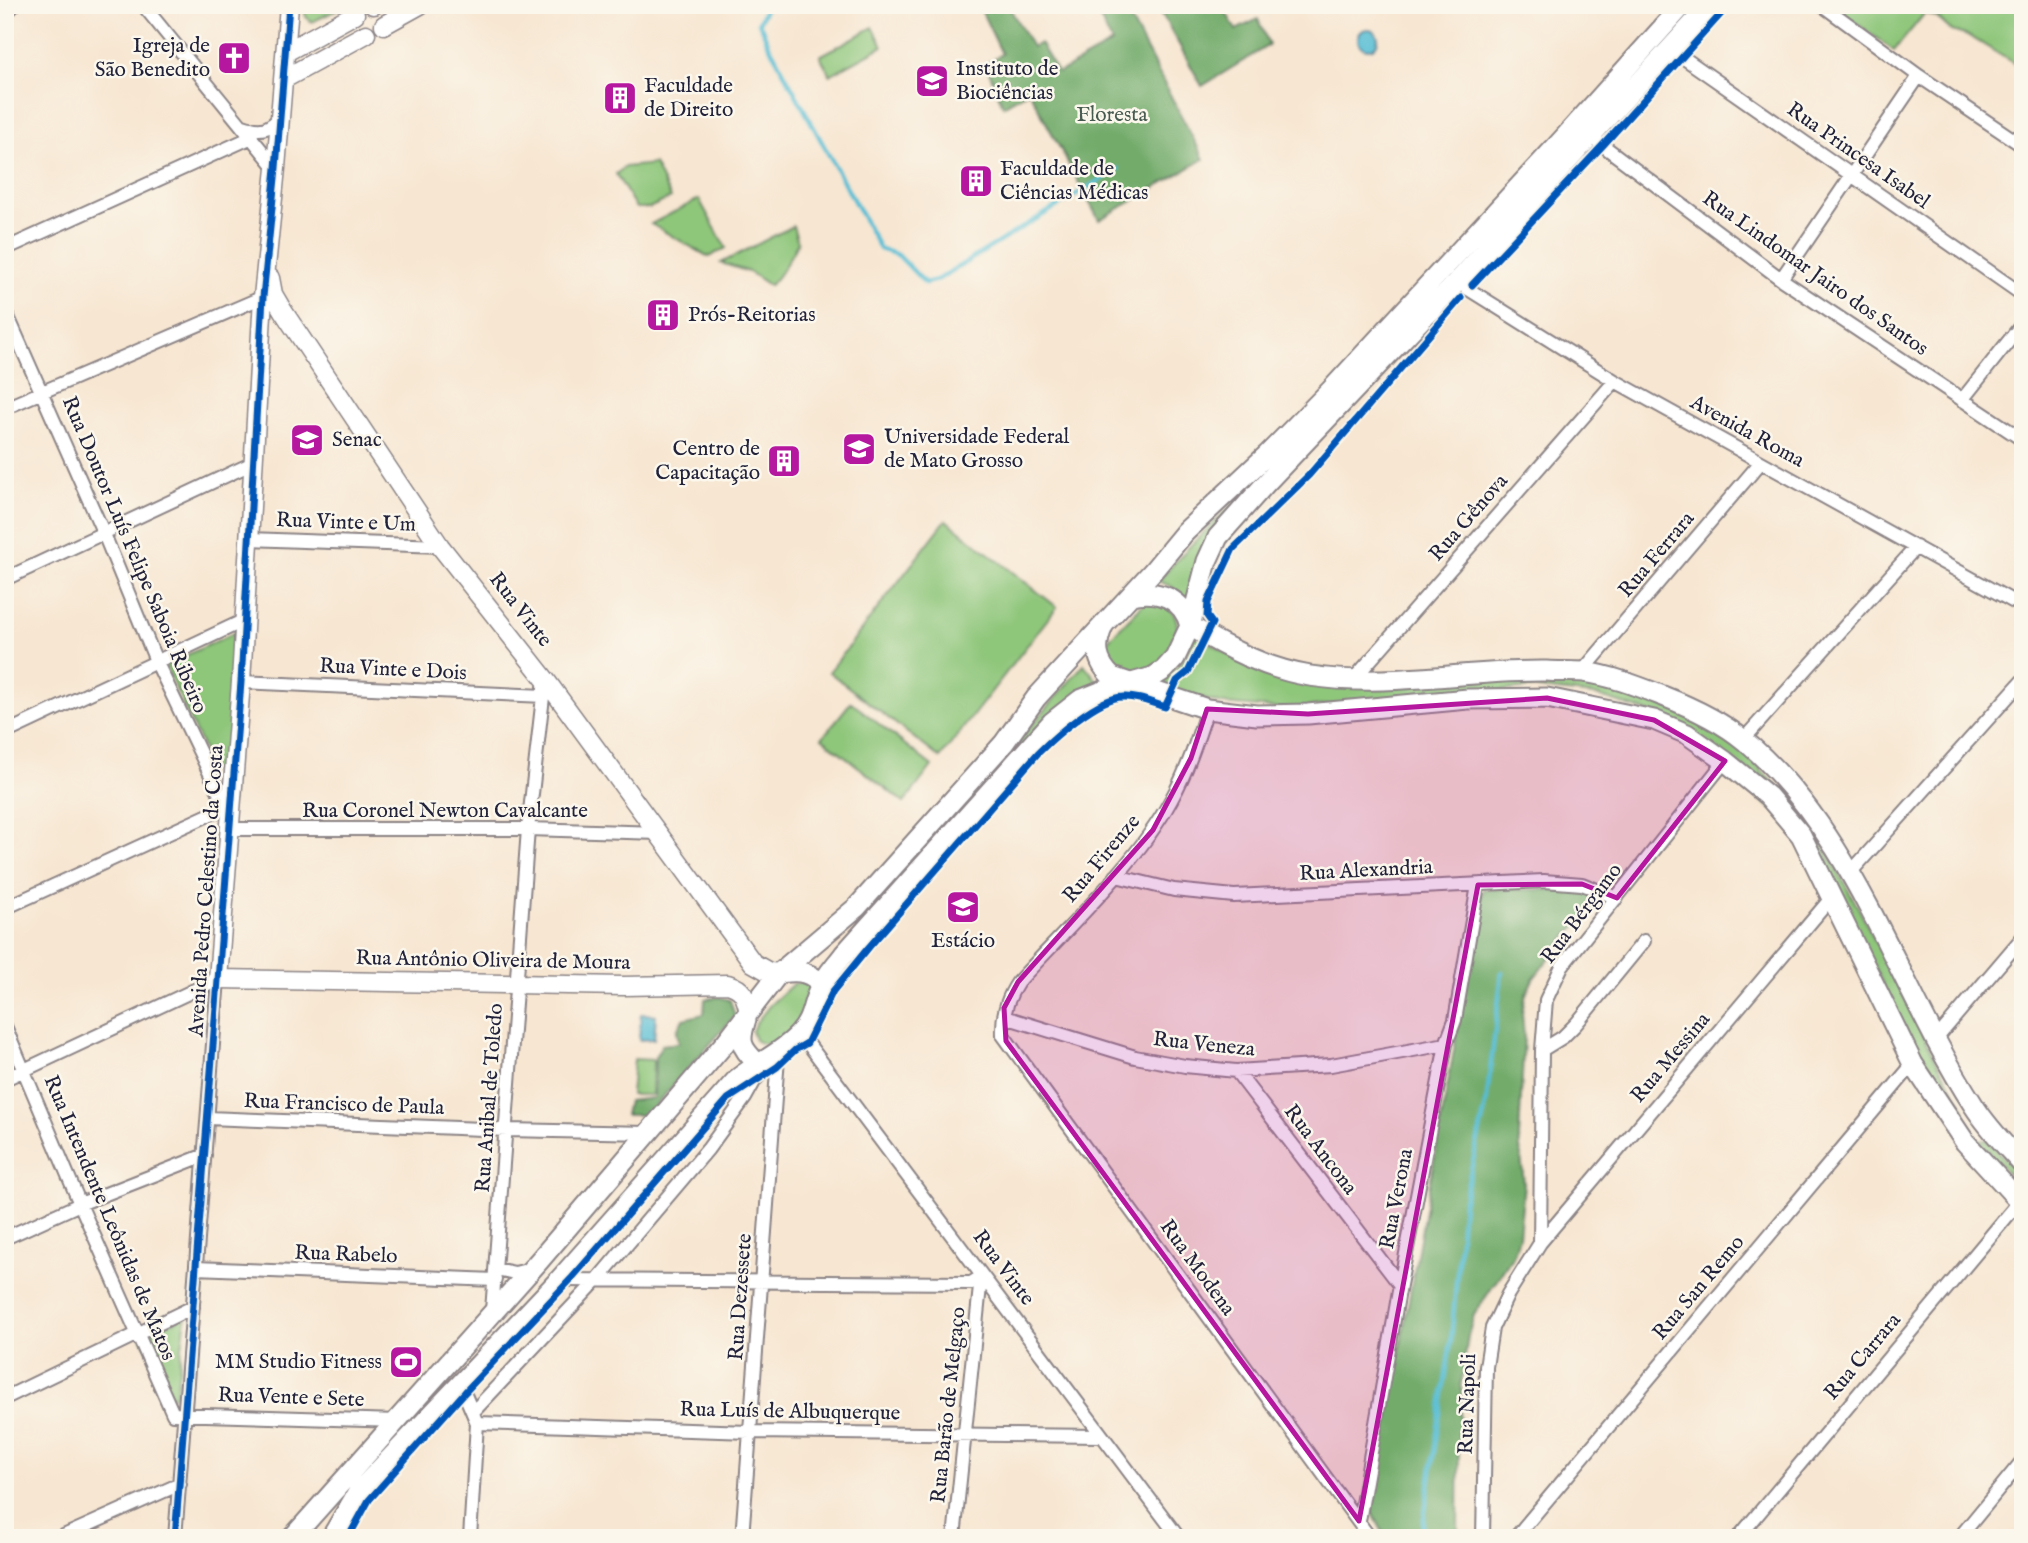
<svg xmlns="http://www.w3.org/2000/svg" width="2028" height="1543" viewBox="0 0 2028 1543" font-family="'IM FELL English',serif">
	<rect width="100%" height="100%" fill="#fbf7ec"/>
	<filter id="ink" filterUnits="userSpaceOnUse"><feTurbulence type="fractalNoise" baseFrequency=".0143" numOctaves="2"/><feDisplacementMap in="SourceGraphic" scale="14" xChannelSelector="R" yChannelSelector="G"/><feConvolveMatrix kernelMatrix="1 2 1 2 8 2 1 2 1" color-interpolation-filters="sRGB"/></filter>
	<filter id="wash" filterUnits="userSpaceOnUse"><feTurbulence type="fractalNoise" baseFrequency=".00686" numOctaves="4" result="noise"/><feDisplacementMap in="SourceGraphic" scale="28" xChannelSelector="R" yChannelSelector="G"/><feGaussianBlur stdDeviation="1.57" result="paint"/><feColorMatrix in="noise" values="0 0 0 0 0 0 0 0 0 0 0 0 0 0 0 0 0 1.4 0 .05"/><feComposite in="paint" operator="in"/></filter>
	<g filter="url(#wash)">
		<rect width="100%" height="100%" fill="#f7e6d1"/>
		<path fill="#8ec67a" stroke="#58745a" stroke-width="2" d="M303,5H347L312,22L306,17Z
			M1832,5H2023V69L1971,37L1952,31L1936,17L1925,13L1894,51Z
			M873,27L883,46L830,75L820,56Z
			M654,164L671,198L649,208H636L616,174L625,167Z
			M699,199L726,248L709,257L651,224Z
			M793,226L798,242C792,253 778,281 769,285L749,272L721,263Z
			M1280,457L1187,600L1171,586L1158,581L1189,547Z
			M946,520L1057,607L940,758L829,672Z
			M1145,602C1150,603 1158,602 1162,604C1185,614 1178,641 1165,657C1157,667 1144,672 1133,677L1110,667L1105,643Z
			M240,630L230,808L165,665Z
			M1195,632L1240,662L1460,680H1588L1685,712L1739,747L1808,818L1858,907L1937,1062L1964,1107L1965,1113H1960L1934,1071L1914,1046L1810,840L1658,715L1594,695L1531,688L1284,709L1223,704L1154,686C1174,670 1191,659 1195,632Z
			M1084,664L1100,684L996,768Z
			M851,702L932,766L904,803L822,738Z
			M802,983L809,986L812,995C801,1015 782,1058 755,1040L752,1031L755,1024L770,1005L793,984Z
			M634,1059L653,1060L652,1095H631Z
			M1986,1139L2023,1178V1191L1979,1140Z
			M186,1316L176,1393L172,1398L141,1336Z"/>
		<path fill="#72ab6a" stroke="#4a6652" stroke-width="2" d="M988,5H1008L1032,47L1040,43L1058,73L1112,43L1094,6L1123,5L1204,159L1099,220L1029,91L1003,106L986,64L1002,54L981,10Z
			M1157,5H1222L1236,30L1258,19L1269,45L1202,86Z
			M1483,889L1580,890L1587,892L1597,901L1592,911L1567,936L1533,979L1526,994L1522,1012L1524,1036L1519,1138L1524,1183L1519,1237L1514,1254L1474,1315L1468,1336L1462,1378L1459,1434L1458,1538H1386L1371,1510Z
			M719,997L730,1000L735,1016L647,1115H625L628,1101L654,1098L655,1057L662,1045L679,1043L677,1031L683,1019L704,1014L705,999Z"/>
		<path fill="#56bed4" stroke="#3c7088" stroke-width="2" d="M1358 39a10 10 0 1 1 20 0a10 10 0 1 1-20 0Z
			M641,1014L656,1015L654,1039L639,1040Z"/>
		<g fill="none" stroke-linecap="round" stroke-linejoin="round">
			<path stroke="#56bed4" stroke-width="4.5" d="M767,5L759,22L769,45L880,249L898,255L925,283L937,280L1118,169
				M1421,1538L1451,1341L1463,1204L1486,1105L1502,972"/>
		</g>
	</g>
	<g filter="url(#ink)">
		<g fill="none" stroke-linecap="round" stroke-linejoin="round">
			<g stroke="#8c8486" stroke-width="16">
				<path id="street" d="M143,5L276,168
					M1822,5L1919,76L2023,146
					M5,14L14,5
					M1671,49L2023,295
					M243,126C261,132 269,130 281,116
					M1589,135L1781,279L2023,440
					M5,249L252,137
					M1781,279L1919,76
					M1457,282L1615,381L2023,607
					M5,310L104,534L156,661L226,807L231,813
					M1962,400L2023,323
					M5,408L263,297
					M249,539L440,546
					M5,579L253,463
					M1582,672L1761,462
					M1353,680L1615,381
					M241,682L544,696
					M1207,709C1197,741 1187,771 1171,800C1135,866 1069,926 1018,982C1007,998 1002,1015 1003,1035L1370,1538
					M5,733L245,620
					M1743,740L1916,547
					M230,829H528L660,833
					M1850,873L2023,680
					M1116,876L1174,890L1234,896L1544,881L1582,884L1617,898
					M5,908L226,807
					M1005,1017L1135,1057L1185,1066L1236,1071L1331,1065L1446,1044
					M5,1026L80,1204L173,1414L397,1421
					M800,1033L1179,1538
					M1936,1039L2023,937
					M1542,1050L1563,1037L1576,1024L1644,941
					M1236,1071L1400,1285
					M5,1079L218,979L175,1538
					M208,1118L507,1130L648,1133
					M5,1238L80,1204L205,1155
					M1540,1243L1542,1050L1546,1000L1562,966L1725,761
					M196,1268L495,1280
					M496,1269L515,1273L531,1269
					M559,1280L971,1283L981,1277
					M492,1311L528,829L545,679
					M460,1383L477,1423L470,1538
					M5,1398L193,1307
					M473,1412L597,1280L708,1149L745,1098L755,1080L772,1063
					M477,1423L750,1432L1102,1436
					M1359,1521L1400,1285L1446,1044L1455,1020L1478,885
					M59,1538L180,1484
					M742,1538L778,1058L780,1051
					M954,1538L981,1277
					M1483,1538L1486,1367L1492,1328L1508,1294L1540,1243L1832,897
					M1515,1538L1913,1064
					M1738,1538L2019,1202
					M1959,1538L2023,1460"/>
			</g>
			<g stroke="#8c8486" stroke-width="21">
				<path id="secondary" d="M289,5L276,168L263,297L241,682L218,979L624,986L728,984C744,989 745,996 749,1012
					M373,5H374
					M384,25L420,5
					M286,52L355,14
					M284,79L366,34
					M270,278L273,294L283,311L440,546L545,679L753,963L769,972L779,973"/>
			</g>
			<g stroke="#8c8486" stroke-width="23">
				<path id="primary" d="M1131,595C1158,589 1183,598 1190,626
					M1103,626C1094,646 1096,662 1112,677L1207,709L1257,715L1308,714L1468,699L1547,698L1654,720L1687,734L1725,761L1768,796L1801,835L1913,1064L1965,1142L2023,1205
					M1190,626C1227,648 1266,669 1310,676C1388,688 1468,670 1546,671C1559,672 1572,671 1584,672C1612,676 1637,686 1663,696C1691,707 1721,721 1745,741C1857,836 1896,985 1974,1106C1988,1128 2006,1146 2023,1165
					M779,973C795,971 806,970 818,981L819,989
					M746,1019C739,1041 740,1047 757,1063
					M292,1538L539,1261L725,1043L779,973L857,907L1004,743L1036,698L1152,572L1185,532L1267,455L1330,391L1562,140L1683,5
					M331,1538L358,1492L559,1280L737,1079C757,1063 782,1053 799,1034C813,1019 811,1006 819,990C824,977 836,965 844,954L1052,722L1080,700L1100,692L1153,677L1164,670L1175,658L1190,626L1207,561L1218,537L1267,482L1457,282L1710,5"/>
			</g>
			<use href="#street" stroke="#fff" stroke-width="12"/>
			<use href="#secondary" stroke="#fff" stroke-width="18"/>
			<use href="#primary" stroke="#fff" stroke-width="19"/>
			<g stroke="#fbf7ec" stroke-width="11">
				<path id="cycleway" d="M1472,285L1604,144L1729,5
					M175,1538L241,682L263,297L276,168L289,5
					M348,1538L369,1500L465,1392L571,1279L728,1099L777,1067L795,1050L807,1043L833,991L869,947L1038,753C1055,736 1099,697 1123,697C1137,696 1152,703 1165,707L1177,681L1188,672L1212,623L1207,616L1208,602L1233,549L1309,475L1461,298"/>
			</g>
			<use href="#cycleway" stroke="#0057b8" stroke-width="7"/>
		</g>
	</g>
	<path fill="#b5179e" fill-opacity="0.2" stroke="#b5179e" stroke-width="5" stroke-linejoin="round" d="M1547,698L1654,720L1725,761L1617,898L1582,884L1478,885L1359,1521L1006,1041L1004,1008L1018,982L1153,830L1191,758L1207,709L1308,714Z"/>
	<defs>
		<g id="church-square" transform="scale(1.75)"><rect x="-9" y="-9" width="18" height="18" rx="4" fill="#b5179e" stroke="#fbf7ec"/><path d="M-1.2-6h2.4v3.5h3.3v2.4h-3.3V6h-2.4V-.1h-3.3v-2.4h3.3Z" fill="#fff"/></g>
		<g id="university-square" transform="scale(1.75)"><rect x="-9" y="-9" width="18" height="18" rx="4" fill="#b5179e" stroke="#fbf7ec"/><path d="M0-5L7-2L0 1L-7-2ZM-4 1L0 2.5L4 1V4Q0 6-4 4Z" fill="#fff"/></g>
		<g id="building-square" transform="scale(1.75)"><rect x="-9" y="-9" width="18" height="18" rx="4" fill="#b5179e" stroke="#fbf7ec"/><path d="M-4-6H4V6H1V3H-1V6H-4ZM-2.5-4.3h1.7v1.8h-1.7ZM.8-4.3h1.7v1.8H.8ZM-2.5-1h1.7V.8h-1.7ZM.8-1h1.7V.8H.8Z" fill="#fff"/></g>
		<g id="stadium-square" transform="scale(1.75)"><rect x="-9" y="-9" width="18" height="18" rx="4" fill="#b5179e" stroke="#fbf7ec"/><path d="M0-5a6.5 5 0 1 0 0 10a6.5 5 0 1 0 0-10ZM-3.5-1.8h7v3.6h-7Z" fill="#fff"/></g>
	</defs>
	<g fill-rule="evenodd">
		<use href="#church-square" x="234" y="58"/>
		<use href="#university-square" x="932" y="81"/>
		<use href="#building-square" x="620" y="98"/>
		<use href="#building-square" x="976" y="181"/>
		<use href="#building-square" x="663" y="315"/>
		<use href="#university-square" x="307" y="440"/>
		<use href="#university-square" x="859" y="449"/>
		<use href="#building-square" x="784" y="461"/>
		<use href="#university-square" x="963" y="907"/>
		<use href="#stadium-square" x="406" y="1362"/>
	</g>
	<g text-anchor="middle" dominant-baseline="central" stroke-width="5" stroke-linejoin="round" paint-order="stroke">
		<g font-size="21" fill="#22223b" stroke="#fbf7ec" text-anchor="start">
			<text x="210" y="46" text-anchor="end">Igreja de<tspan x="210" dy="24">São Benedito</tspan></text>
			<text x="956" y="69">Instituto de<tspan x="956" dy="24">Biociências</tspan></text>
			<text x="644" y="86">Faculdade<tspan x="644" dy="24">de Direito</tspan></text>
			<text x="1000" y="169">Faculdade de<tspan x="1000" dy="24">Ciências Médicas</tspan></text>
			<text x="688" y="315">Prós-Reitorias</text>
			<text x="884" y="437">Universidade Federal<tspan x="884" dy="24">de Mato Grosso</tspan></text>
			<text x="332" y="440">Senac</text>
			<text x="760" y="449" text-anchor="end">Centro de<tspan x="760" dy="24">Capacitação</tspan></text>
			<text x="963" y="941" text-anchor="middle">Estácio</text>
			<text x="382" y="1362" text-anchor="end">MM Studio Fitness</text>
		</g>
		<g font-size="21" fill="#485b51" stroke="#fbf7ec">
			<text x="1112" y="115">Floresta</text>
		</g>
		<g font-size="21" fill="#22223b" stroke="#fbf7ec">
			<text transform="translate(1858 156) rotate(35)">Rua Princesa Isabel</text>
			<text transform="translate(1815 274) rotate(35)">Rua Lindomar Jairo dos Santos</text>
			<text transform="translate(1747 432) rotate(29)">Avenida Roma</text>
			<text transform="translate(1469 518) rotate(-49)">Rua Gênova</text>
			<text transform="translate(346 523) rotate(2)">Rua Vinte e Um</text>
			<text transform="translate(134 555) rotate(67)">Rua Doutor Luís Felipe Saboia Ribeiro</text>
			<text transform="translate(1657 555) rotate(-50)">Rua Ferrara</text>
			<text transform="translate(520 610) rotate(52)">Rua Vinte</text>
			<text transform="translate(393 670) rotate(3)">Rua Vinte e Dois</text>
			<text x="445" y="811">Rua Coronel Newton Cavalcante</text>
			<text transform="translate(1102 859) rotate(-50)">Rua Firenze</text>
			<text transform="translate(1366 871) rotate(-3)">Rua Alexandria</text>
			<text transform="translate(207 891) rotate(-86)">Avenida Pedro Celestino da Costa</text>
			<text transform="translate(1582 914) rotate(-53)">Rua Bérgamo</text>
			<text transform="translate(493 961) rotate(1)">Rua Antônio Oliveira de Moura</text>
			<text transform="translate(1204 1045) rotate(6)">Rua Veneza</text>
			<text transform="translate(1671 1058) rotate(-50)">Rua Messina</text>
			<text transform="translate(490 1098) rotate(-86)">Rua Anibal de Toledo</text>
			<text transform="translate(344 1105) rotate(2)">Rua Francisco de Paula</text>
			<text transform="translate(1320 1150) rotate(53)">Rua Ancona</text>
			<text transform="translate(1397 1199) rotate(-79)">Rua Verona</text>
			<text transform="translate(109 1218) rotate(67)">Rua Intendente Leônidas de Matos</text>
			<text transform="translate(346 1255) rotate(2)">Rua Rabelo</text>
			<text transform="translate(1003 1268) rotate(53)">Rua Vinte</text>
			<text transform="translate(1197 1268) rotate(54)">Rua Modena</text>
			<text transform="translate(1699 1288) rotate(-50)">Rua San Remo</text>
			<text transform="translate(741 1297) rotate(-86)">Rua Dezessete</text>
			<text transform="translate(1863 1357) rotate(-50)">Rua Carrara</text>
			<text transform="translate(291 1398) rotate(2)">Rua Vente e Sete</text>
			<text transform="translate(1468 1404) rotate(-88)">Rua Napoli</text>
			<text transform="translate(949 1405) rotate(-84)">Rua Barão de Melgaço</text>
			<text transform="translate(790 1412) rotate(1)">Rua Luís de Albuquerque</text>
		</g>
	</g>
	<rect width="2028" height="1543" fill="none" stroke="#fbf7ec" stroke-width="28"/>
</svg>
